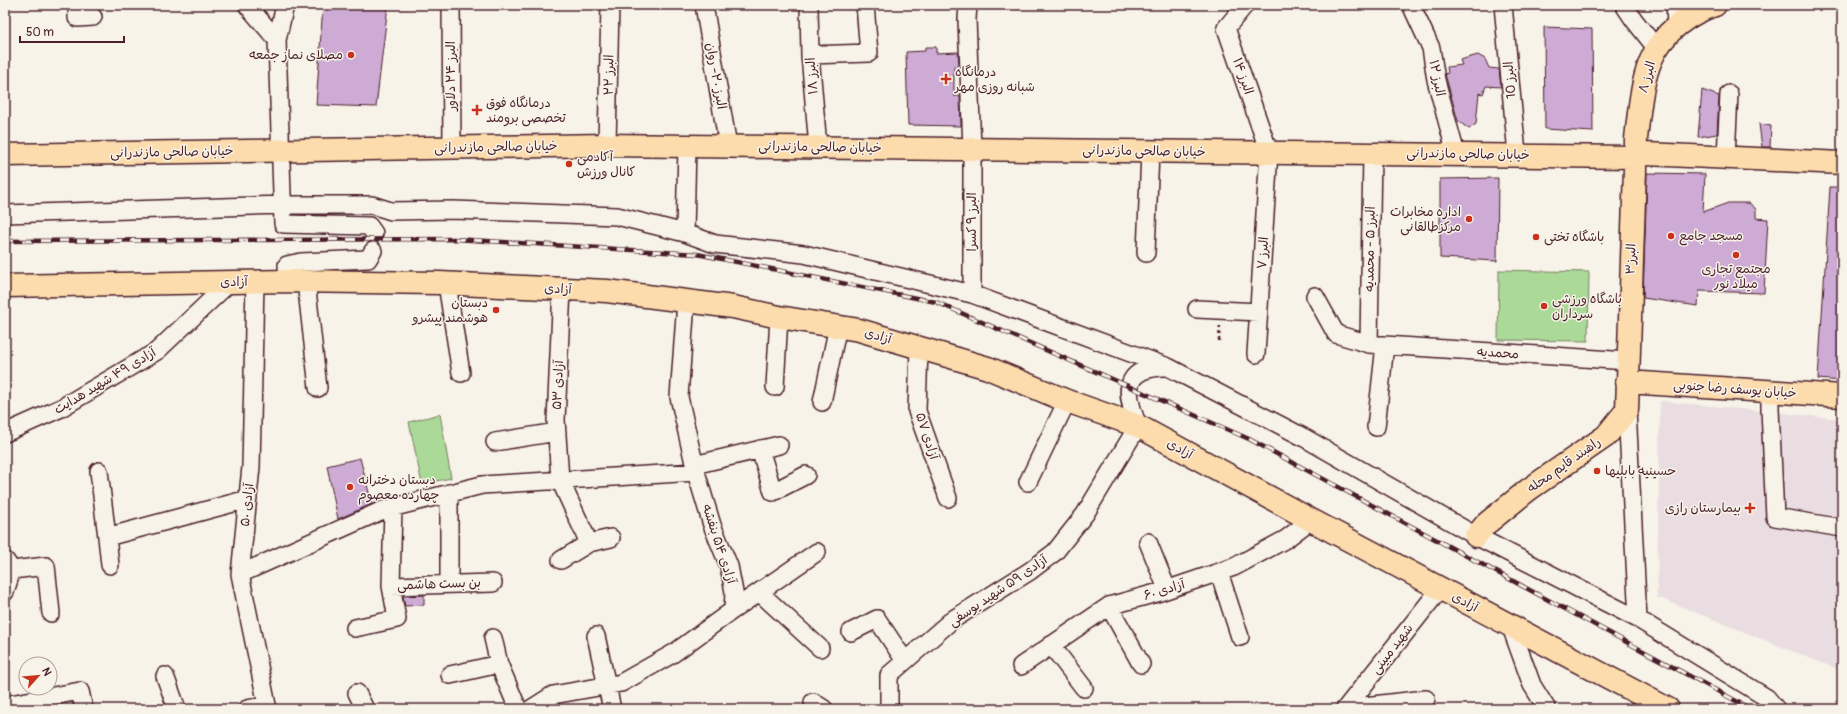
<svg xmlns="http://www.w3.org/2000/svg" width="1847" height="714" viewBox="0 0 1847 714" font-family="Pangolin,'Playpen Sans Arabic',sans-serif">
	<rect width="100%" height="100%" fill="#f7f3e8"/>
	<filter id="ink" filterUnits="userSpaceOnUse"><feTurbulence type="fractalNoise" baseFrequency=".025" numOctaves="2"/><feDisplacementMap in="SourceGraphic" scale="8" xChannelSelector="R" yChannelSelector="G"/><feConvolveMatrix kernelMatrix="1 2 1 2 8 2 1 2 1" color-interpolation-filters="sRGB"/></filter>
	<g filter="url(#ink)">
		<path fill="#eadde2" d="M1660,401L1842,419V671L1657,597Z"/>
		<path fill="#aad998" stroke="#7a7c62" d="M1499,270L1589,272L1588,341L1498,340Z
			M440,414L451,478L422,484L409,422Z"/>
		<path fill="#cdabd5" stroke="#4a1f2b" d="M323,5H388L376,107L316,105Z
			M1544,27L1592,29L1593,132L1545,129Z
			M925,47H936V53L958,52L959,65L954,66V96H960L961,126L908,125L906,52L925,51Z
			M1478,55L1485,59L1489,68L1499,69L1501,87L1486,86L1483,94L1479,93L1476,124L1469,129L1458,121L1445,74L1448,73L1447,67L1462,65L1460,60Z
			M1702,90L1719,96L1717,134L1698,137Z
			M1759,124L1771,126L1770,147H1762Z
			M1647,173L1705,174L1703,212L1728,203H1749L1756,209V218L1768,219L1764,293L1699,291L1698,306L1643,298Z
			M1498,178L1497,261L1440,258V179Z
			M1830,187H1842V381L1818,379Z
			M360,458L372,504L338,519L327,466Z
			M424,595V605L405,606L403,596Z"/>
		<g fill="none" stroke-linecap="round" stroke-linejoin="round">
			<g stroke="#4a1f2b" stroke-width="20">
				<path id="minor" d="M77,5V18L93,17
					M247,5L277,40
					M285,5L277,40L283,224L369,226L374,233
					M451,5L452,147
					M704,5L728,146
					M809,5L810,55L818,147
					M968,5L967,19L972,149V294
					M1245,5L1226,28L1269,152L1256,354
					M1411,5L1431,48L1436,80L1456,154
					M1503,5L1517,154
					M1624,5L1634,20L1657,49
					M1675,5L1676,25
					M810,55L869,53L865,5
					M607,145L610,5
					M1726,157L1729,94
					M5,214L283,205H372L391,211L453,210L617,216L685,233L715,244L804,254L972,294L1168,367L1303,437L1476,536L1638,619L1767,698L1776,709
					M685,233L687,146
					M1146,253L1150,151
					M288,281L287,265L301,262L368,259L373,251
					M306,281L318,388
					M447,284L461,373
					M562,289L556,420L560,480L589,543L611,538
					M1315,296L1336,334L1369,344L1628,361
					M1197,309L1259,312
					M1369,344L1372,153
					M919,348L917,411L948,498
					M775,387L779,317
					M1770,391V409L1775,517L1842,528
					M822,402L838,326
					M1627,410L1638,619
					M1376,427L1385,345
					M5,433L61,408L157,351L230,282
					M495,442L557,432
					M760,449L773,492L806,475
					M694,465L779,445
					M99,471L107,537
					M1028,482L1067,401
					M393,507L391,586L493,583
					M1148,542L1167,589
					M5,560L12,570L46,566L51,613
					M561,560L589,543
					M110,565L107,537L248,499
					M1219,572L1240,637
					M240,574L383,510L482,485L696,472
					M449,584V493
					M5,592L12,570
					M759,592L820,648
					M1109,606L1141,664
					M733,610L817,552
					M1511,627L1532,685L1547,709
					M355,628L397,619L391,586
					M851,632L877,619L905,661
					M596,636L612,709
					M493,638L499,664L518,709
					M1051,645L1084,688
					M1021,666L1109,606L1160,592L1234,567L1286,539L1311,520
					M450,675L499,664
					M165,676L177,709
					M357,693L365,709
					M813,702L824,709
					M5,705L80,691L84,709
					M1346,708L1426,699
					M247,709L267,705L240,574L251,467L255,282
					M531,709L553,695L621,683L674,653L733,610L734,592L729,566L712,525L696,472L679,397L686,302
					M889,709V675L952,620L1030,571L1055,552L1085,514L1138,426C1125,393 1121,368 1165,367
					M1345,709L1440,589"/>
			</g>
			<g stroke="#4a1f2b" stroke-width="25">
				<path id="major" d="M5,155L607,145L1635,157L1646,154L1842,163
					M5,286L288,281L439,283L607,291L733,307L779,317L859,330L988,368L1067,401L1138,426L1311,520L1668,709
					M1627,382L1842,396
					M1476,536L1486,524L1528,490L1606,436L1627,410L1636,139C1639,113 1641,84 1651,60C1662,33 1689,13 1715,5"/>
			</g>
			<path stroke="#4a1f2b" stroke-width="2.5" stroke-dasharray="3 3" stroke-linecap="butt" d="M1219,341L1220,324"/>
			<use href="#minor" stroke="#f7f3e8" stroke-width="17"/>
			<use href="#major" stroke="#fcdcac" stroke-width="22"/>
			<g stroke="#4a1f2b" stroke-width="4.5">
				<path id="rail" d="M5,241L455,239L697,254L936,302L1249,439L1751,709"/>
			</g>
			<use href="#rail" stroke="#f7f3e8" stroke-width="3" stroke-dasharray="9" stroke-linecap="butt"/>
		</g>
	</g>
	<g fill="#c8321e" stroke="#f7f3e8" stroke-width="1.5">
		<circle cx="351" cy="55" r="4"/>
		<path d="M944 73h4v4h4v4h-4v4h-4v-4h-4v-4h4z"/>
		<path d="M475 104h4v4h4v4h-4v4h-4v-4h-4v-4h4z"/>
		<circle cx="569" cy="164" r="4"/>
		<circle cx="1469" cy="219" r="4"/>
		<circle cx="1671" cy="236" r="4"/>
		<circle cx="1536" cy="237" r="4"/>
		<circle cx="1736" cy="255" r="4"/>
		<circle cx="1544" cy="306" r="4"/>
		<circle cx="496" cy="310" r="4"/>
		<circle cx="1597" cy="471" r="4"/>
		<circle cx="350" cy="487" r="4"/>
		<path d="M1748 502h4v4h4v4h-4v4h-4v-4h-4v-4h4z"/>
	</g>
	<g text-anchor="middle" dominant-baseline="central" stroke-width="3" stroke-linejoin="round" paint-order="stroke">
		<g font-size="13" fill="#4a1f2b" stroke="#f7f3e8" text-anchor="start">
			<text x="343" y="55" text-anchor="end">مصلای نماز جمعه</text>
			<text x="955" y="72">درمانگاه<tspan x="955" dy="15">شبانه روزی مهر</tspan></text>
			<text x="486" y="103">درمانگاه فوق<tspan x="486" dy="15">تخصصی برومند</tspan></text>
			<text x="577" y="157">آکادمی<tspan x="577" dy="15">کانال ورزش</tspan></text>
			<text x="1461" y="212" text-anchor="end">اداره مخابرات<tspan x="1461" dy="15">مرکزطالقانی</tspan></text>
			<text x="1679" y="236">مسجد جامع</text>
			<text x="1544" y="237">باشگاه تختی</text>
			<text x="1736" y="269" text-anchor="middle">مجتمع تجاری<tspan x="1736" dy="15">میلاد نور</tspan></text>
			<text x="1552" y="299">باشگاه ورزشی<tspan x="1552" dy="15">سرداران</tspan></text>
			<text x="488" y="303" text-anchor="end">دبستان<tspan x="488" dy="15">هوشمند پیشرو</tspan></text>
			<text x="1605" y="471">حسینیه بابلیها</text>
			<text x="358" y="480">دبستان دخترانه<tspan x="358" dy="15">چهارده معصوم</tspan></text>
			<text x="1741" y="508" text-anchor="end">بیمارستان رازی</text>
		</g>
		<g font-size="13" fill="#4a1f2b" stroke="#f7f3e8">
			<text transform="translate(609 75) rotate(-89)">البرز ۲۲</text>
			<text transform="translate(451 76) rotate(-90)">البرز ۲۴ دلاور</text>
			<text transform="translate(716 76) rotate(80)">البرز ۲۰- روان</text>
			<text transform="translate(812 76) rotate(-95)">البرز ۱۸</text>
			<text transform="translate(1243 76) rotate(71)">البرز ۱۴</text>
			<text transform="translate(1647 77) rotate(-74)">البرز ۸</text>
			<text transform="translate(1437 78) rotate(79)">البرز ۱۲</text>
			<text transform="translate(1510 80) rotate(-95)">البرز 10</text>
			<text transform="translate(496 147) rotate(-1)">خیابان صالحی مازندرانی</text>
			<text transform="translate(820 147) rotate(1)">خیابان صالحی مازندرانی</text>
			<text transform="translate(1144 151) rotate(1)">خیابان صالحی مازندرانی</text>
			<text transform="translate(172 152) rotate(-1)">خیابان صالحی مازندرانی</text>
			<text transform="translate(1468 154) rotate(1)">خیابان صالحی مازندرانی</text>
			<text transform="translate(972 222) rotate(-90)">البرز ۹ کسرا</text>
			<text transform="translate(1370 249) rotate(-89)">البرز ۵ - محمدیه</text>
			<text transform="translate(1263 253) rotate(-86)">البرز ۷</text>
			<text transform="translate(1631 259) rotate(-88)">البرز۳</text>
			<text transform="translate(234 282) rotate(-1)">آزادی</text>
			<text transform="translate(558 289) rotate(3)">آزادی</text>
			<text transform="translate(878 336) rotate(16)">آزادی</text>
			<text transform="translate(1498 353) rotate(4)">محمدیه</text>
			<text transform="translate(105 381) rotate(-31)">آزادی ۴۹ شهید هدایت</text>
			<text transform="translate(558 385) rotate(-87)">آزادی ۵۳</text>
			<text transform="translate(1735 389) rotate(4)">خیابان یوسف رضا جنوبی</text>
			<text transform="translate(927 436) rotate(72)">آزادی ۵۷</text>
			<text transform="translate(1180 449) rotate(29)">آزادی</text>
			<text transform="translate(1564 465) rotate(-35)">راهبند قایم محله</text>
			<text transform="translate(247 505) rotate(-84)">آزادی ۵۰</text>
			<text transform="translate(719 544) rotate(72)">آزادی ۵۴ بنفشه</text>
			<text transform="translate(439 584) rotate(-2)">بن بست هاشمی</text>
			<text transform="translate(1164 590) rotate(-17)">آزادی ۶۰</text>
			<text transform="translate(998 591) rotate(-34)">آزادی ۵۹ شهید یوسفی</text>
			<text transform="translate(1465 602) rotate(28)">آزادی</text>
			<text transform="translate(1392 649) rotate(-52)">شهید مبینی</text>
		</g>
	</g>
	<rect width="1847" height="714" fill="none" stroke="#f7f3e8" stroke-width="20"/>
	<rect x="10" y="10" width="1827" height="694" fill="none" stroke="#4a1f2b" stroke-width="1.5" filter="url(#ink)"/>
	<g transform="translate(38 676) rotate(63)"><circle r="19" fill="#f7f3e8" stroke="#b29e9c"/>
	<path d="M0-3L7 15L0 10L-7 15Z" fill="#c8321e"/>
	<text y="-6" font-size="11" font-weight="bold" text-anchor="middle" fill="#4a1f2b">N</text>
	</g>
	<path d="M20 36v6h104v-6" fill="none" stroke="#4a1f2b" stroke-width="2"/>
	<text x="26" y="36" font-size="12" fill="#4a1f2b" stroke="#f7f3e8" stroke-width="3" paint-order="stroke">50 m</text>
</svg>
